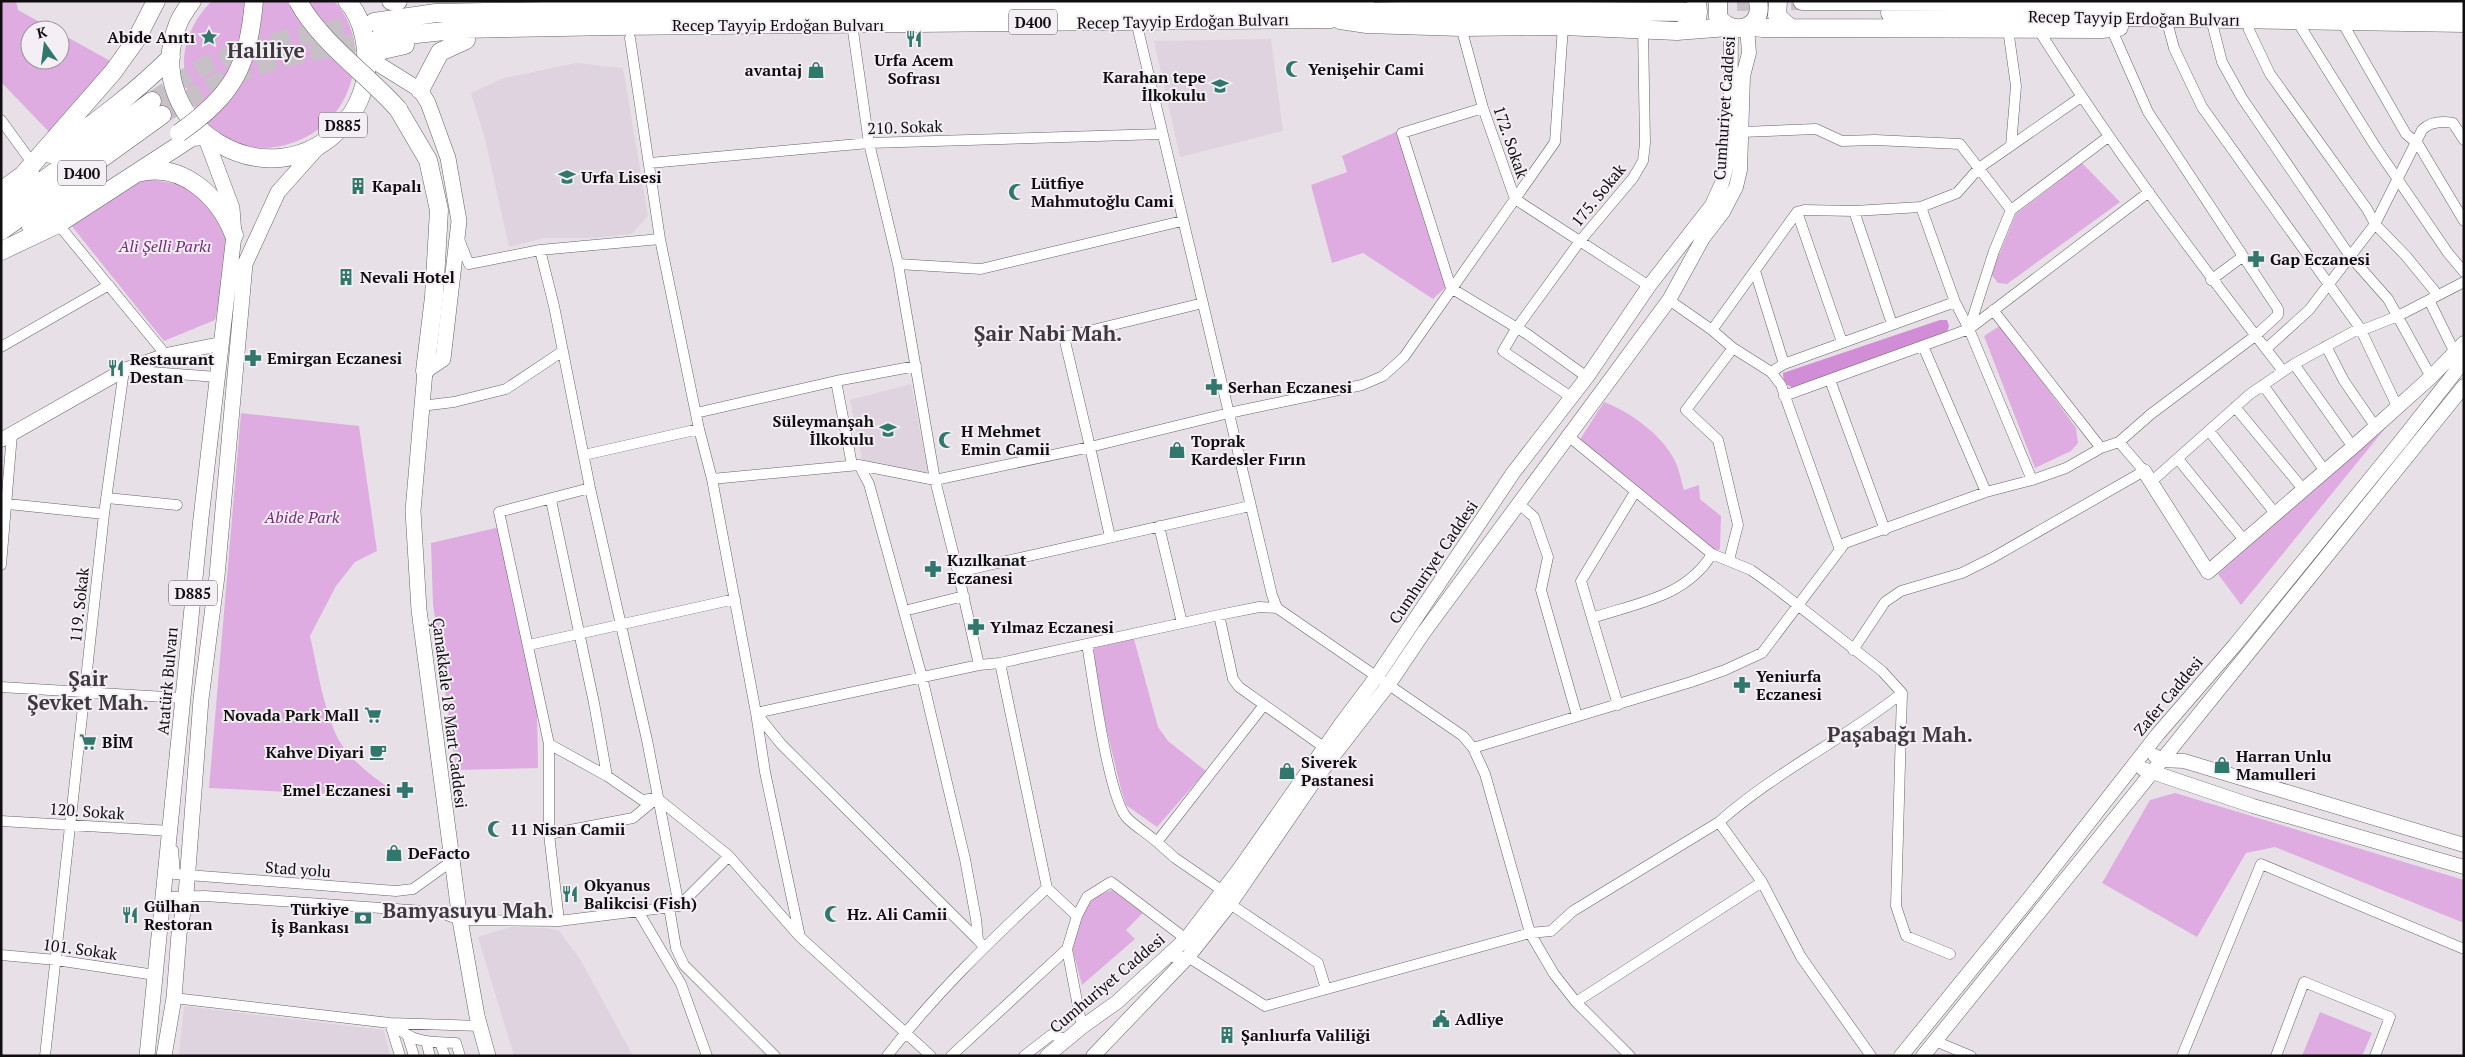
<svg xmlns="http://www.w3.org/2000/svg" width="2465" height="1057" viewBox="0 0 2465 1057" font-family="'PT Serif',serif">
	<rect width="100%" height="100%" fill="#e7e1e7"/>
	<path fill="#ded3de" d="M1271,39L1283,131L1180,157L1154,41Z
		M576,63L623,68L648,216L632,234L591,238H544L509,247L485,139L471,93L504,78Z
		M911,384L928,472L922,475L862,460L850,400Z
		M511,927L547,928L559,931L580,959L633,1056H514L478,937Z
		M184,1006L384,1030L390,1056H179Z"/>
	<path fill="#dface1" d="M1,1H16L18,10L54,30H30V60H60V33L114,63L51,134L1,82Z
		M212,1H334C354,22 359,50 352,78C346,103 330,124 308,136C216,185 141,70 212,1Z
		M1398,131L1448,285L1433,299L1363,253L1332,263L1311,185L1347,172L1342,156Z
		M2082,163L2120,202L2007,284L1998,283L1991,274L2016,214Z
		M144,178L181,185L204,199L226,232L221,294L215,320L164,341L70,224Z
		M2001,325L2076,428L2078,443L2071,451L2035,468L1984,336Z
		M1604,402C1630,412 1661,434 1674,459C1679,468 1681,480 1684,490L1699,485L1700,499L1721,516L1720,549L1713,552L1579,441Z
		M241,413L359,426L377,551L355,562L336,586L310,636C317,667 322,700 334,730C344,756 370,775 392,790L391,797L209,788Z
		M2396,415L2241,605L2218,574Z
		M500,527L537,710L538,768L456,770L433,604L431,543Z
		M1134,639L1158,727L1168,741L1206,771L1157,827L1126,805L1121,789L1107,731L1095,667L1094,648Z
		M2175,793L2464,880V923L2275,847L2246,853L2197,937L2102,883L2150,800Z
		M1112,890L1143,913L1126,930L1135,939L1082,985L1071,944L1085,908L1097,896Z
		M2320,1012L2372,1033L2362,1056H2302Z"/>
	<path fill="#d18dd5" d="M1940,320H1947L1949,326L1947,332L1794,388C1786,385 1783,382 1783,373Z"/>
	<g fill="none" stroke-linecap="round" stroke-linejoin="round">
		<path stroke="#c7c1c7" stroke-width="18" stroke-dasharray="18 9" stroke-linecap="butt" d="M1683,3L1802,1
			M152,101C169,90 185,76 203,67C257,41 316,33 374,22
			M162,115C189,99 215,81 244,71C287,55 334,48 379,38"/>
		<g stroke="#676367" stroke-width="11">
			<path id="street" d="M2166,18L2174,48L2202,107L2360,328L2397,406
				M2211,19L2222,62L2242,98L2350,256L2388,299L2431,377
				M2247,20L2249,30L2270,74L2367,209L2375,224L2406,256L2437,294
				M1136,21L1272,595L1277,608L1463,736L1473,748L1485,774L1530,933L1554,974L1576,1002L1630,1056
				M2297,21L2375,146L2448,253L2464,272
				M2342,22L2406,134L2418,144L2464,221
				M852,24L869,143L898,264L935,480L958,572
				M1461,27L1483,108L1515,199L1649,286
				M2008,29L2016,86L2011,146
				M2038,29C2113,148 2197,260 2283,371
				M630,38L660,239L699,429L712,479L756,713L765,772L800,937L931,1056
				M1483,108L1402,133L1451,288L1527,334L1587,377
				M1,120L33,164
				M1742,132L1816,129L1842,141L1875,140L1960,144L2011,210L1994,251L1969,329
				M650,163L869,143L1161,134
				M1921,207L1955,302L1969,329L2032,480
				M2011,210L2108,137
				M1854,211L1892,324
				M1797,212L1842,342
				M58,224L166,355
				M458,237L469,264L540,250L660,239
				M540,250L554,306L590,488L647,740L679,906
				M898,264L981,269L1182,221
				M1755,271L1784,364
				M2211,280L2242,257
				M1669,300L1712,330L1733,348L1771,372L1781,385L1840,550
				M2429,300L2454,351
				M1993,310L2101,448
				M1712,330L1797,212L1804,210L1854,211L1921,207L1957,193L1979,168L2081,97
				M1923,346L1986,492
				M2326,346L2344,381L2375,426
				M1,347L109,285
				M2266,349L2309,310L2375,224L2422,130C2430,122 2442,121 2453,123L2464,140
				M2294,364L2353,447
				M1771,372L1784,364L1955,302
				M1830,380L1885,530
				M2263,385L2325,471
				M1784,396L1969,329L2149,192
				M1571,397L1503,351L1516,329L1580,241L1633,178L1643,161L1645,143L1643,29
				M421,406L454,402L506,389L563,351
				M2235,407L2303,489
				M696,413L836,381
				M2209,431L2275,513
				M1567,435L1712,554L1751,570L1772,585L1882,671L1902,693L1896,906L1906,936L1950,954
				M584,455L699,429
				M2178,459L2244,540
				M852,465L836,381L916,366
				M859,465L869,484L922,677L965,859L976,919L978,940L984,947
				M712,479L859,465L935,480L1090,447L1064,337L1203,303
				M2151,482L2250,394L2294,364L2360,328L2365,329L2398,316L2464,282
				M107,498L177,505
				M551,500L594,703L607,776L642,800L657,798L729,856L799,936
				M1518,503L1534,517L1548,557L1541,590L1577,716
				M8,504L104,514
				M1159,526L1182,623
				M1110,537L1090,447L1229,413L1362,385L1383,376L1404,357L1555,142L1563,26
				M1729,560L1738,525L1718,440L1686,410L1733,348
				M1,565L12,434
				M904,611L964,596
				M1219,615L1233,679L1239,687L1325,748
				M1592,618C1637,603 1686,597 1712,554
				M1087,644C1093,678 1108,797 1127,818C1136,827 1148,834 1157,842L1264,705
				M529,645L735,599
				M1853,650L1885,602L1901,591L1962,573L1992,558L2144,471L2119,442
				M1000,663L1047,888
				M979,665L958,572L1250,506
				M1,687L182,698
				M1618,705L1581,581L1635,492
				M549,744L607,776
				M1473,748L1691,682L1725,670L1762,653L1845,543L1986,492L2032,480L2066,468L2101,448L2119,442L2151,414L2255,336L2278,315V309L2148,112L2111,28
				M1,821L171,831V835
				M1719,822L1762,882L1801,957L1871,1056
				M549,834L633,818L657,798
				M1157,842L1175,858L1223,891
				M173,850L175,874L396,891L413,889L452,861
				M164,897L205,896L439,912L460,920L559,921L679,906L729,856
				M1230,904L1318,963L1326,989
				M669,907L676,948L684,965L775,1056
				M638,911L681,984L707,1056
				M1077,916L1087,897L1111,882L1186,939
				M559,921L549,834V744L499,512L590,488
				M978,940L781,744L756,713L979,665L1000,663L1219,615L1259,607L1277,608
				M1,955L56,960L155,975
				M1168,957H1188L1265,1006L1530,933L1551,931L1573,911L1719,822C1775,772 1843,740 1902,693
				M174,998L390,1023L481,1026
				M1576,1002L1762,882
				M390,1023C415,1043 425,1042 456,1043L460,1056
				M390,1023L400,1056
				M408,1037L414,1056
				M426,1041L430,1056
				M1935,1041L1971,1056
				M440,1043L445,1056
				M45,1056L104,514L124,370L217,377
				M887,1056C935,994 990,941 1047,888L1077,916L1067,949L1082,1027
				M951,1056L1067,949
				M1024,1056L1051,1035L1068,1039
				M2182,1056L2261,864L2464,949
				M2276,1056L2304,982L2390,1017L2375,1056"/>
		</g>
		<g stroke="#676367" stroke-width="15">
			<path id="secondary" d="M1,440L124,370L166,355L220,344
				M2144,471L2208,572L2353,447L2431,377L2464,343
				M2155,756L2161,760L2184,761L2464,845
				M2143,769L2253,806L2464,867
				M1047,1056L1082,1027L1117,1002L1186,939L1240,868L1341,724L1377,676L1513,473L1587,377L1649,286L1712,205L1722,183L1730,153L1731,28
				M1093,1056L1188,957L1230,904L1317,777L1389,684L1424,632L1669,300L1703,238L1723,212L1736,187L1740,170L1743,76L1749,53L1747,27
				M1901,1056L2032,895L2158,734L2235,645L2401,441L2464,361
				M1923,1056L2464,386"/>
		</g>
		<g stroke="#676367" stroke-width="16">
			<path id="primary" d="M367,57L420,90L428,103L448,158L459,221L443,359L425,371L413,511L419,610L460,920L477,1016L488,1056
				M147,1056L201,518L234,235L232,208L205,136
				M164,1056L174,998L179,934L186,895L201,699L217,576L245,264L278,192L320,145"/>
		</g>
		<g stroke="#676367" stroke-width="19">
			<path id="highway" d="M192,1C187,8 181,16 178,24C137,126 272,207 344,124C356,110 365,91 366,73C368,49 364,19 347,1
				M391,1H398
				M1718,1V17C1733,38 1764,28 1758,1
				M1778,1L1777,16L1789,27
				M1802,1L2158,2L2464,8
				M1890,13L2464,23
				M1340,20L1367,24L1461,27L1563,26L1677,31L1728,27
				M374,22L436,13L699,8L1060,6L1365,1
				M1750,26L1762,28L2102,29L2119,27
				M1680,30C1697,27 1701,16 1696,1
				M379,38L463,29L613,26L1330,19L1355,12L1451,10L1686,12
				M367,57L383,50L405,45
				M420,90L440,52L466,40
				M398,109L428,160L439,210L434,297L425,371
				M51,154C93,124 134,94 171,57
				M137,173C182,161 219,196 234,235
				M22,176L113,72L136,40L156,1
				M1,191L30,170
				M1,211L152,101
				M31,227L93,187
				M1,231L162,115
				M1,251L58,224L192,137L205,136"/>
		</g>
		<use href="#street" stroke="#fff" stroke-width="10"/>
		<use href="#secondary" stroke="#fff" stroke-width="14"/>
		<use href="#primary" stroke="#fff" stroke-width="15"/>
		<use href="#highway" stroke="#fff" stroke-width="18"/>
		<g stroke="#676367" stroke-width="19" stroke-linecap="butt">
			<path id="highway-bridge" d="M298,1C319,41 368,75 398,109
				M179,133C234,94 248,67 254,1"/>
		</g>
		<use href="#highway-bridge" stroke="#fff" stroke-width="18"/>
	</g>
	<defs>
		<g id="sight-bare" transform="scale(1.35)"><path d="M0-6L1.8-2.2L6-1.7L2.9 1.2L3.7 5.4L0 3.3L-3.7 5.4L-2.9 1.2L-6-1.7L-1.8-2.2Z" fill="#31776c" stroke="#f4eff4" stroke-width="2.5" paint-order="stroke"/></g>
		<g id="restaurant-bare" transform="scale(1.35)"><path d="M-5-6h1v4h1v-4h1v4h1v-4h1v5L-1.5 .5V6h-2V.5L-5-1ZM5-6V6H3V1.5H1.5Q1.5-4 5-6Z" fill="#31776c" stroke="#f4eff4" stroke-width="2.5" paint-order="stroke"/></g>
		<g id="mosque-bare" transform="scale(1.35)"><path d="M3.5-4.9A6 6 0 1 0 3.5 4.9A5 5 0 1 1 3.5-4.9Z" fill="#31776c" stroke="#f4eff4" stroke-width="2.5" paint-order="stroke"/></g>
		<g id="shop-bare" transform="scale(1.35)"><path d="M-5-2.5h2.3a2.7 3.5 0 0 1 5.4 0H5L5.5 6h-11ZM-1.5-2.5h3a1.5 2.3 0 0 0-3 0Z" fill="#31776c" stroke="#f4eff4" stroke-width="2.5" paint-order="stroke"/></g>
		<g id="school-bare" transform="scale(1.35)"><path d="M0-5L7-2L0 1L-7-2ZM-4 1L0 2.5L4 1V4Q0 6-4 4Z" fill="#31776c" stroke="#f4eff4" stroke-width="2.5" paint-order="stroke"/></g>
		<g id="building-bare" transform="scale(1.35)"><path d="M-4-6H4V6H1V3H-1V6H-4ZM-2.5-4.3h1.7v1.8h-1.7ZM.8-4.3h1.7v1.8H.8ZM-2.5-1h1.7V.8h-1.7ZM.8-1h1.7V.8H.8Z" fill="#31776c" stroke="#f4eff4" stroke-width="2.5" paint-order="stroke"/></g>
		<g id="pharmacy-bare" transform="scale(1.35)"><path d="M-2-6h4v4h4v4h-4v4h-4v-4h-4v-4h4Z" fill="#31776c" stroke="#f4eff4" stroke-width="2.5" paint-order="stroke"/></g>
		<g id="supermarket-bare" transform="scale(1.35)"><path d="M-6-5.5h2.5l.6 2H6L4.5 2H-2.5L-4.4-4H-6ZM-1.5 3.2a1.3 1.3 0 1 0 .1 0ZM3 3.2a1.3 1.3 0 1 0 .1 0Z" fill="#31776c" stroke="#f4eff4" stroke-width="2.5" paint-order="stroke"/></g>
		<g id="cafe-bare" transform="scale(1.35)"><path d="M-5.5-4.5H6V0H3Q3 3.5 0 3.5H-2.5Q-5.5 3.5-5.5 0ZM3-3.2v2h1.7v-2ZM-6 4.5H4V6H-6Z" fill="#31776c" stroke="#f4eff4" stroke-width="2.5" paint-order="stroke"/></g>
		<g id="bank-bare" transform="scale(1.35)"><path d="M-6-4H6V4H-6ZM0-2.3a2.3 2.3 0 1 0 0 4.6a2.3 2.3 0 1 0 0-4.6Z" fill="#31776c" stroke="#f4eff4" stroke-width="2.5" paint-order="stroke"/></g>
		<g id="civic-bare" transform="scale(1.35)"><path d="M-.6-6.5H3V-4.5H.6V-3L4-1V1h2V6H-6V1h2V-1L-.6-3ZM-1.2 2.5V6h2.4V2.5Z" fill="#31776c" stroke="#f4eff4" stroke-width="2.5" paint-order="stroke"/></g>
	</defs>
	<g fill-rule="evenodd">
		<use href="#sight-bare" x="209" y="37"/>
		<use href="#restaurant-bare" x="914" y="39"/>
		<use href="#mosque-bare" x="1294" y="69"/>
		<use href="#shop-bare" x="816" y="70"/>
		<use href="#school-bare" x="1220" y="86"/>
		<use href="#school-bare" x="567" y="177"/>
		<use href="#building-bare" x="358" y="186"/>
		<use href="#mosque-bare" x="1017" y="192"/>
		<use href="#pharmacy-bare" x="2256" y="259"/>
		<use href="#building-bare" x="346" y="277"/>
		<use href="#pharmacy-bare" x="253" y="358"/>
		<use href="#restaurant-bare" x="116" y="368"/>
		<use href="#pharmacy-bare" x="1214" y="387"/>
		<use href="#school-bare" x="888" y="430"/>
		<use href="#mosque-bare" x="947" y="440"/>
		<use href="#shop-bare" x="1177" y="450"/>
		<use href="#pharmacy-bare" x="933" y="569"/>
		<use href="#pharmacy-bare" x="976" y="627"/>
		<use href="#pharmacy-bare" x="1742" y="685"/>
		<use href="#supermarket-bare" x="373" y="715"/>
		<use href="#supermarket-bare" x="88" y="742"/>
		<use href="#cafe-bare" x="378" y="752"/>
		<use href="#shop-bare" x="2222" y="765"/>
		<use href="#shop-bare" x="1287" y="771"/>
		<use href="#pharmacy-bare" x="405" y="790"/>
		<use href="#mosque-bare" x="496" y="829"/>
		<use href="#shop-bare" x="394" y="853"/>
		<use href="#restaurant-bare" x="570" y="894"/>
		<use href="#mosque-bare" x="833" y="914"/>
		<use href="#restaurant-bare" x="130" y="915"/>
		<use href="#bank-bare" x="363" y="918"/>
		<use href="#civic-bare" x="1441" y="1019"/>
		<use href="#building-bare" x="1227" y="1035"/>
	</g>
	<g text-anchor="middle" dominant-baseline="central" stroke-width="4" stroke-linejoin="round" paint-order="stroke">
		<g fill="#f4eff4" stroke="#545154" stroke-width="1">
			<rect x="1009" y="9.5" width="48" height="25" rx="4"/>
			<rect x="319" y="112.5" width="48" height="25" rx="4"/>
			<rect x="58" y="160.5" width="48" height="25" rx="4"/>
			<rect x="169" y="580.5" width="48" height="25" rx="4"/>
		</g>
		<g font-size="15" font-weight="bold" fill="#0f0d0f">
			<text x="1033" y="22">D400</text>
			<text x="343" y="125">D885</text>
			<text x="82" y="173">D400</text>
			<text x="193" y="593">D885</text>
		</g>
		<g font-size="16" fill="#0f0d0f" stroke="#f4eff4">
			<text transform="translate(2134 18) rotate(1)">Recep Tayyip Erdoğan Bulvarı</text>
			<text transform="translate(1183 21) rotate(-1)">Recep Tayyip Erdoğan Bulvarı</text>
			<text x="778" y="25">Recep Tayyip Erdoğan Bulvarı</text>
			<text transform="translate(1724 108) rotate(-86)">Cumhuriyet Caddesi</text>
			<text transform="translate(905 127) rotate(-2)">210. Sokak</text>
			<text transform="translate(1511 142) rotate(71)">172. Sokak</text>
			<text transform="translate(1598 195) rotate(-51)">175. Sokak</text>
			<text transform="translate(1433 562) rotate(-56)">Cumhuriyet Caddesi</text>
			<text transform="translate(79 605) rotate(-84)">119. Sokak</text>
			<text transform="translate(167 681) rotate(-85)">Atatürk Bulvarı</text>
			<text transform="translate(2168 696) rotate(-50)">Zafer Caddesi</text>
			<text transform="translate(450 713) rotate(83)">Çanakkale 18 Mart Caddesi</text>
			<text transform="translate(87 811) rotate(4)">120. Sokak</text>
			<text transform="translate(298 869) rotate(4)">Stad yolu</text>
			<text transform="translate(80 949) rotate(8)">101. Sokak</text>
			<text transform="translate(1107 983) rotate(-40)">Cumhuriyet Caddesi</text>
		</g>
		<g font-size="16" font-weight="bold" fill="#0f0d0f" stroke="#f4eff4" text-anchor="start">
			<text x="195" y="37" text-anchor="end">Abide Anıtı</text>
			<text x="914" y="60" text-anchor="middle">Urfa Acem<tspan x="914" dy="18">Sofrası</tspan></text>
			<text x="1308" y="69">Yenişehir Cami</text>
			<text x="802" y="70" text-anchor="end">avantaj</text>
			<text x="1206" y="77" text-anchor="end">Karahan tepe<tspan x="1206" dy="18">İlkokulu</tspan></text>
			<text x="581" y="177">Urfa Lisesi</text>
			<text x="1031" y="183">Lütfiye<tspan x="1031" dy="18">Mahmutoğlu Cami</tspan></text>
			<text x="372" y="186">Kapalı</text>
			<text x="2270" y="259">Gap Eczanesi</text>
			<text x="360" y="277">Nevali Hotel</text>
			<text x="267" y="358">Emirgan Eczanesi</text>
			<text x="130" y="359">Restaurant<tspan x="130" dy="18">Destan</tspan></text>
			<text x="1228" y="387">Serhan Eczanesi</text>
			<text x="874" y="421" text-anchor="end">Süleymanşah<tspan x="874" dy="18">İlkokulu</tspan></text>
			<text x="961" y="431">H Mehmet<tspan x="961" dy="18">Emin Camii</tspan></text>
			<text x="1191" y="441">Toprak<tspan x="1191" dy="18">Kardesler Fırın</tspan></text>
			<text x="947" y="560">Kızılkanat<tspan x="947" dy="18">Eczanesi</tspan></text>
			<text x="990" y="627">Yılmaz Eczanesi</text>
			<text x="1756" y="676">Yeniurfa<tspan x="1756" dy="18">Eczanesi</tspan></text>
			<text x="359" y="715" text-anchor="end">Novada Park Mall</text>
			<text x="102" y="742">BİM</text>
			<text x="364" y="752" text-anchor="end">Kahve Diyari</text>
			<text x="2236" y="756">Harran Unlu<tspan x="2236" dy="18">Mamulleri</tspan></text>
			<text x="1301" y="762">Siverek<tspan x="1301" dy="18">Pastanesi</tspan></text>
			<text x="391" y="790" text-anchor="end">Emel Eczanesi</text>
			<text x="510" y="829">11 Nisan Camii</text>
			<text x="408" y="853">DeFacto</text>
			<text x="584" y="885">Okyanus<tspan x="584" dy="18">Balikcisi (Fish)</tspan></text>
			<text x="144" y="906">Gülhan<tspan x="144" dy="18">Restoran</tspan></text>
			<text x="349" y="909" text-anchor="end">Türkiye<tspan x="349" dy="18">İş Bankası</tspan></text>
			<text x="847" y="914">Hz. Ali Camii</text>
			<text x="1455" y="1019">Adliye</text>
			<text x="1241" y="1035">Şanlıurfa Valiliği</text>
		</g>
		<g font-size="16" font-style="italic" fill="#79287f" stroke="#f4eff4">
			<text x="165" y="246">Ali Şelli Parkı</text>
			<text x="302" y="517">Abide Park</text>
		</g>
		<g font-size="21" font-weight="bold" fill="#3d393d" stroke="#f4eff4">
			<text x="266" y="50">Haliliye</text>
			<text x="1048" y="333">Şair Nabi Mah.</text>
			<text x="88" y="678">Şair<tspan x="88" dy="24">Şevket Mah.</tspan></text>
			<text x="1900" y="734">Paşabağı Mah.</text>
			<text x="468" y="910">Bamyasuyu Mah.</text>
		</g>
	</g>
	<rect width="2465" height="1057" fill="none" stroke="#0f0d0f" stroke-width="5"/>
	<g transform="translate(45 45) rotate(346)"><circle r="24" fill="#f4eff4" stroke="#989598"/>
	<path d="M0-4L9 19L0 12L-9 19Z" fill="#31776c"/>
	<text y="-8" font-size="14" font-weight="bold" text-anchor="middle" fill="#0f0d0f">K</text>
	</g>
</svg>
